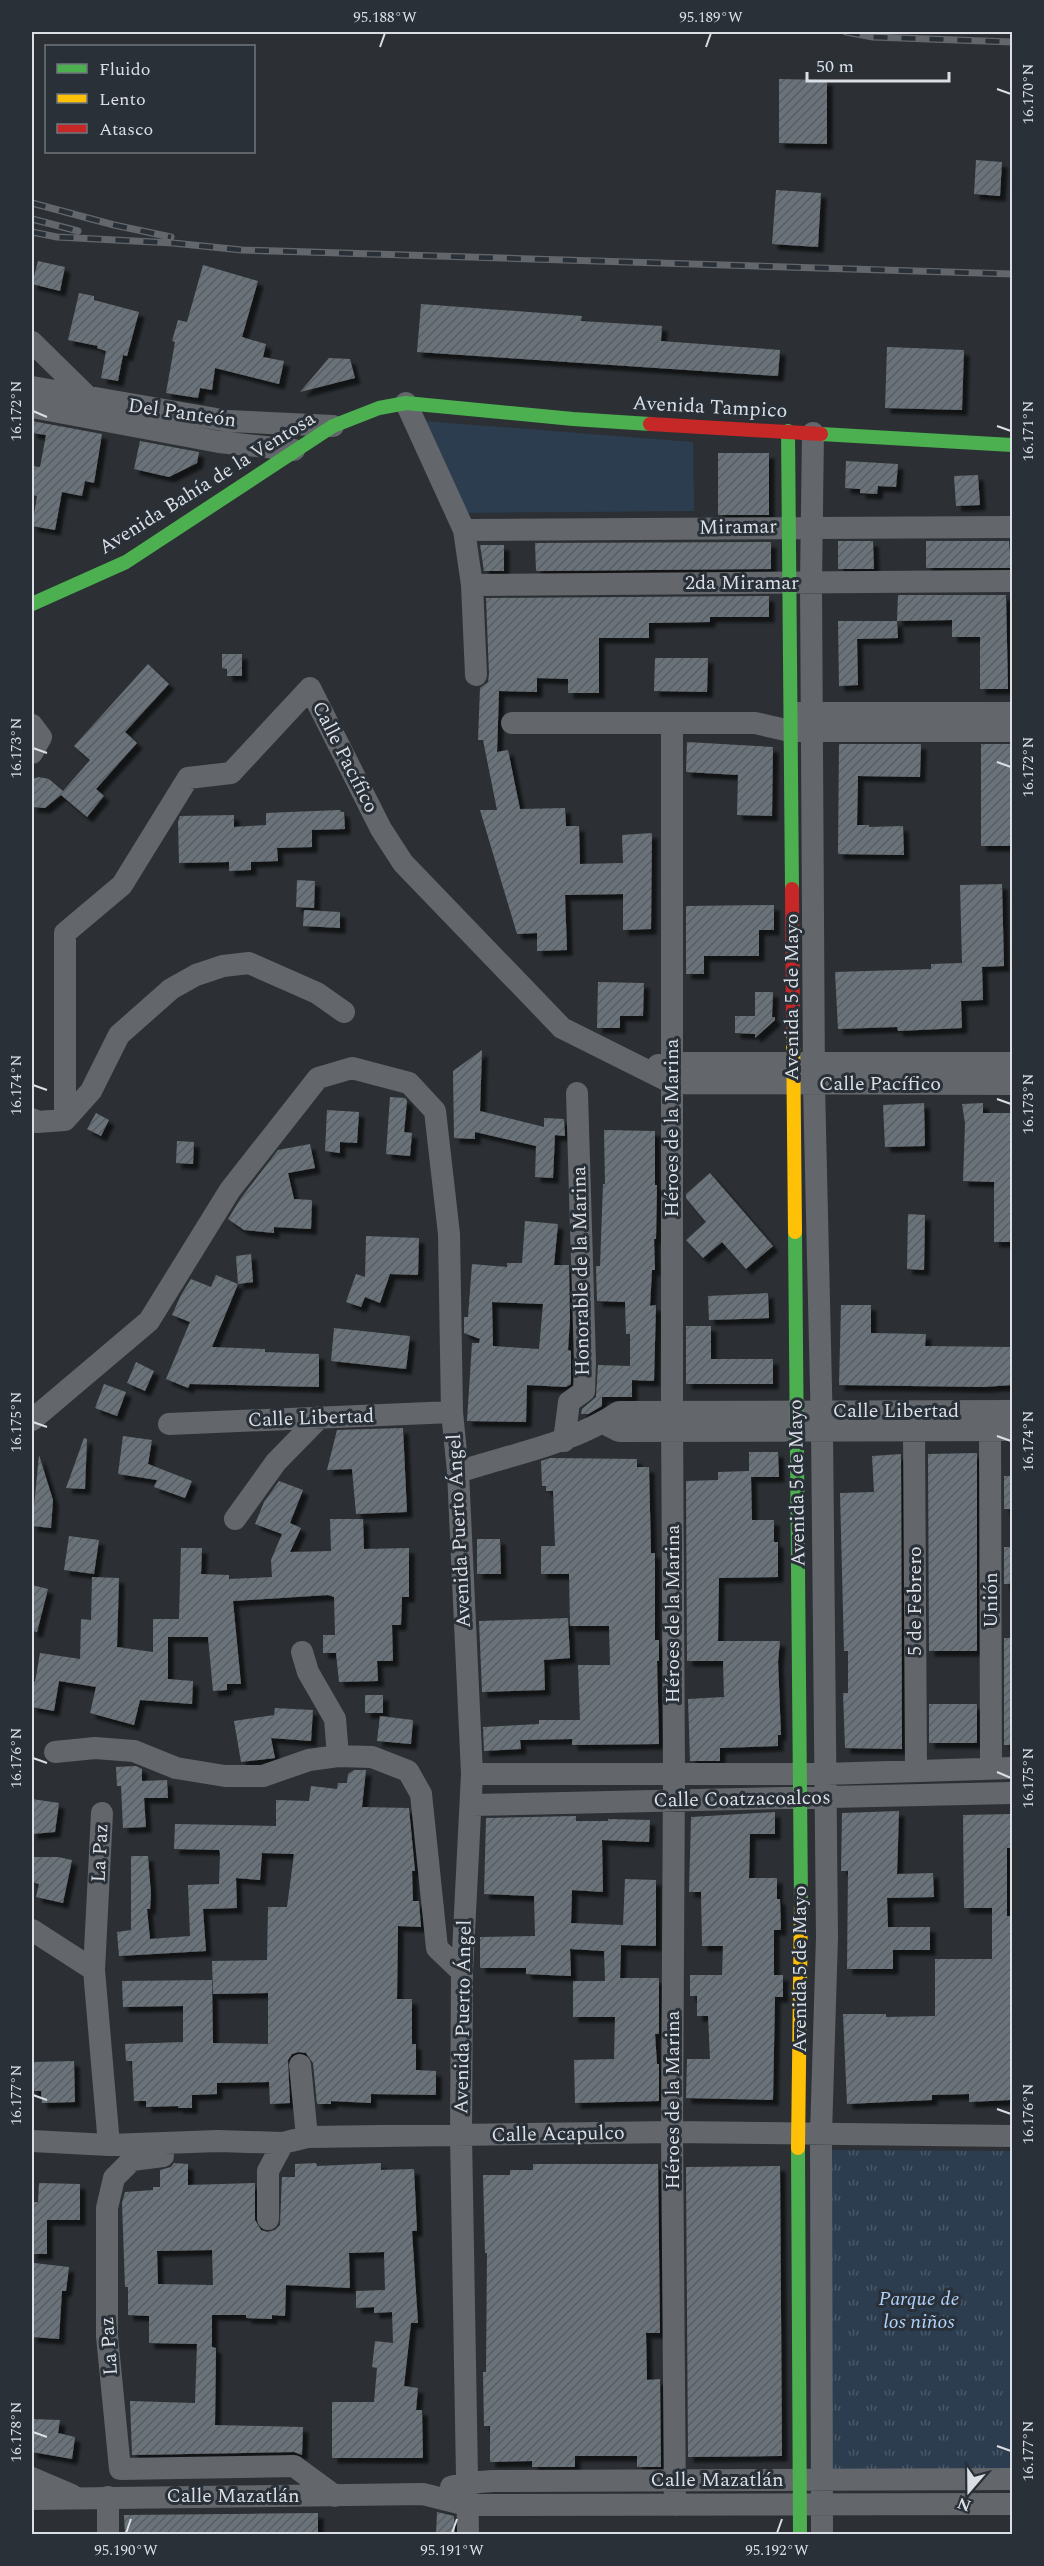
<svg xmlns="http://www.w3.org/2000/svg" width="1044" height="2566" viewBox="0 0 1044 2566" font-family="Spectral,serif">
	<defs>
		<pattern id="park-tufts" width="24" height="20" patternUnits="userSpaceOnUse" patternTransform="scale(1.5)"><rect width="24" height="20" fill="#2c3d50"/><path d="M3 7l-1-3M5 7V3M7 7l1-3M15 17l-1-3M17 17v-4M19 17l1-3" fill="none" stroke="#4a5969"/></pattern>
		<pattern id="building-hatch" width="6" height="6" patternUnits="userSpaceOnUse" patternTransform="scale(1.5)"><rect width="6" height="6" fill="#6b727a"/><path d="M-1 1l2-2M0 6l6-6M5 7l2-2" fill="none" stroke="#595d62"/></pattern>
		<filter id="shadow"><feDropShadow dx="5.5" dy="5.5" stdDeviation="1.5" flood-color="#0009"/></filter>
	</defs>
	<rect width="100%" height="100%" fill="#2c3034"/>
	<path fill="url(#park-tufts)" d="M826,2150L1012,2151V2472L825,2471Z"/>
	<path fill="#2c3d50" d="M423,421L693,442L694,511L462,513Z"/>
	<path fill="url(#building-hatch)" fill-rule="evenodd" filter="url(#shadow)" d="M779,79L827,80V144L779,143Z
		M976,160L1002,162L1000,196L974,194Z
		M776,190L821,193L818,247L772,244Z
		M38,261L65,267L60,291L32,284Z
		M203,265L258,281L242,337L266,344L263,357L284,361L279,384L215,368L212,390L200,388L198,398L166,393L175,342L172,341L178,320L187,322Z
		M79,293L94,296V300L139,312L127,356L123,355L118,381L101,378L106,351L97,348L98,346L68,340Z
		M421,304L582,316L581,321L662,326L661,341L780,350L778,376L417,352Z
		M887,347L964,350L962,410L885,408Z
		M329,358L350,359L355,378L300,392Z
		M32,421L102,434L94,483L85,481L82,496L62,492L55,530L32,526L37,496L32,495V466L40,467L46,435L32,433Z
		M140,441L199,452L197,463L169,477L134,469Z
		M718,453H769V515H718Z
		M846,461L898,464L896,487L878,486L877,494L860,493V489L845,488Z
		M978,475L980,505L956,506L954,476Z
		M838,541H873L874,569H838Z
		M926,541H1009L1011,568H926Z
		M771,542V569L536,571L535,543Z
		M480,545H504V571H484Z
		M898,595H1006L1008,689H980V637H952V620L897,621Z
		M769,596V617H710V622L649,623V638H599V693H568V679L537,678V692L499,691L497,752L508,750L520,809L565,808L566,826H579L580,864L623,863L622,835L652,833L651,929L623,930V894L565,895L567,950L537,951V933L517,934L480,810H497L483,740H478L480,688L488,682L489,674L486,598Z
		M838,621H897L898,638L857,639L858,685L839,686Z
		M222,654H242V676H227V669L222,668Z
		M655,658H708L707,692L654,691Z
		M148,664L169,684L125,732L137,743L96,789L104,796L87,817L61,795L45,808L32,807V779L39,777L49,779L63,791L90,760L74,746Z
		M687,742L773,747L772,816L737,815L738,775L686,772Z
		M839,744H921L920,777L858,776L857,825H869V827L903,826L904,855L838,854Z
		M981,744H1012V846H981Z
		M340,810L341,812H344L345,829L312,830V847L277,848L278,861L251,862V870L229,871V862L179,863L178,821L180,816L234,815V827L266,825V813Z
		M297,880L315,881L314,908L296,907Z
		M1002,884L1004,966L982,967L983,1000L961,1001L962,1028L898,1031L897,1027L838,1029L835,972L931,969V964L962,963L960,885Z
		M774,905V930H759V956H704V974H686V906Z
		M304,910L340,912V928L303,926Z
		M598,982L644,983L643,1016H620V1028H597Z
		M755,992H773L772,1017H775V1020L755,1038V1034L735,1033V1016H755Z
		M482,1050L480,1111L544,1127V1118L564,1119L565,1136L555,1135L553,1178L535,1177L536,1146L475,1132V1139L454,1138L453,1071Z
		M390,1097L405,1098L407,1101L404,1132L412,1133L410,1156L386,1154Z
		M924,1103L925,1146L885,1147L883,1105Z
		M983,1103V1113H1012V1242H994V1182L963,1181L965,1123L962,1104Z
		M327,1110L359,1112L357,1143L340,1142V1153L325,1151Z
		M96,1113L109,1120L101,1136L87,1129Z
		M604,1130L655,1131V1185H657L656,1239H654L655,1270H652L650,1306L656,1305L654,1381L632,1380V1397H602V1406L588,1414H581L582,1409L596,1397L598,1365L630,1366V1334H626L625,1302L597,1301L596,1266H600L603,1184H605Z
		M177,1141L194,1142L193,1164L176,1163Z
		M310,1144L315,1168L288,1173L294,1199L312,1200L311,1229L274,1227V1233L244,1230L228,1219L241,1198L278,1150Z
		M710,1173L773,1246L746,1269L722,1242L703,1258L686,1240L706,1222L686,1198V1194Z
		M908,1214L925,1215L924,1270L907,1269Z
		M525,1221L558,1224L554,1265H569L570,1319L568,1350L571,1351V1384L566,1387L527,1385L526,1422L467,1421L472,1343H479L480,1339L464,1333V1317H468L472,1264L507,1267V1263H522ZM492,1302L543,1304L539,1349L493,1346Z
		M366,1236L419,1238L418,1275L390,1274L380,1303L365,1297L361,1307L346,1302L356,1274L365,1277Z
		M251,1254L253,1282L238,1284L236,1256Z
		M216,1275L238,1284L212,1347L265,1349V1352L319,1354V1387L190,1384L188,1388L166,1379L190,1322L172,1315L181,1295L191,1279L211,1287Z
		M768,1293L769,1318L709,1320L708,1296Z
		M841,1305H871V1333L926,1334L925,1346L1012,1347V1385L983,1387L839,1385Z
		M686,1326H711V1359H773V1384H686Z
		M334,1328L410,1336L406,1369L331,1361Z
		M136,1362L154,1371L145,1391L127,1383Z
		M104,1384L126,1392L117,1416L95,1408Z
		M403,1428L407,1512L356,1514L352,1469L327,1470L337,1430Z
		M123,1436L152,1440L148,1464L192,1481L185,1498L154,1487L157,1480L118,1474Z
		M84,1438L87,1439L85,1489L66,1488Z
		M749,1452H778L779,1477H751L752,1520H774V1542H778V1577L719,1578L718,1641H780L778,1662L781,1735H778V1746L720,1748V1761H690L688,1699L724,1697L723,1661H687L686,1481L718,1480V1472L749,1471Z
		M977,1453V1651H929L928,1454Z
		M901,1454L902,1749L845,1748L843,1693H848V1651H844L840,1493L874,1492L872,1456Z
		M39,1455L53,1500L51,1528L32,1526Z
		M550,1458L637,1459V1467H649L651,1553H655V1640H659V1661H657L659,1744L572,1745V1739L520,1740L521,1749L484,1751L483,1727L539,1724V1720H580L578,1665H610L609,1626H570L569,1574H541V1546H555L553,1491H546V1486H542L541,1461Z
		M1004,1476H1012V1509H1004Z
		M279,1481L303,1490L290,1523L301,1528L290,1552L331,1551L330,1519H363L364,1549L409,1548V1597H402L401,1625H392L393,1661H377L378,1681L339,1682L336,1653H323V1635H335L334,1597L328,1595L233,1601L241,1684H227V1690L213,1691L208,1637H168V1679L193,1681L192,1704L140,1700L134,1725L90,1713L96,1687L59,1681L54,1711L32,1707V1682H35L40,1653L80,1659L81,1619L91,1620L92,1577L119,1578L117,1647L153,1652V1619H179L181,1548H202L201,1574L229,1575V1579L272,1577L271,1560L282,1534L255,1524L264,1502Z
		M69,1536L99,1540L94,1574L64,1570Z
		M477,1539H500L501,1574H477Z
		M1004,1547H1012V1584H1004Z
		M32,1585L48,1589L37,1632L32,1631Z
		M568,1618L570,1658L544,1660L545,1690L482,1692L479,1621Z
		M1004,1638H1012V1745H1004Z
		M365,1695H383V1713H365Z
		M929,1704H977V1743H929Z
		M275,1708L313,1710L311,1741L271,1738L275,1758L241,1762L234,1721L274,1715Z
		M380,1716L413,1720L411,1744L377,1741Z
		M136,1766L142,1769V1781L167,1780L168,1798H144L146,1827L123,1828L121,1786H117L116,1767Z
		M354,1770H366L362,1807L409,1808L415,1871H412L413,1901H419L421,1927L398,1926L397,1999H412V2044H416V2070L436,2071V2095L371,2094V2103L331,2101V2104H317L313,2063L306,2053L299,2052L292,2054L288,2060L290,2103L270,2104L269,2082L217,2083V2094L192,2095V2108H178V2106L146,2107V2101H134L132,2061H126L125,2044L183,2042V2006L123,2007L122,1981L212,1980L213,2043L268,2044V1993L213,1994L212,1961L267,1960L268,1907H287L294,1854L262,1853L260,1880L236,1878L237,1908L203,1909L206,1951L119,1956L117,1932L131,1930V1856H148L151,1894L150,1909H147L150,1939L190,1936L188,1885L219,1884L220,1853L219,1850L174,1849L175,1824L276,1826V1800L309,1801L311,1786L337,1789L338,1783H347L348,1774Z
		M32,1799L59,1803L55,1832L32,1834Z
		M899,1811L897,1874L933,1873L934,1897L887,1898L888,1927H930V1950H893V1969H847L848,1871H841L842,1813Z
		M775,1812V1834H750L749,1878H777V1899H780L781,1930H774V1975H783V1997H775L773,2100L686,2098L687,2059H710L708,2016H697V1996H690V1975H722L723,1946H702L701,1892H689L691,1817Z
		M1012,1814V1848H1007V1916H1012V2093H1010V2100L969,2102V2094L932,2095V2100L847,2104L843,2014H886V2017L935,2016V1959H992V1908H964L963,1815Z
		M576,1816V1821H608V1819L650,1820L649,1842L602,1840L603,1892L572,1890L571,1923L623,1925L625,1879L656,1880V1946L621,1945L620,1978H659V2034H655L657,2064H659V2101L575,2103L574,2060L614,2059L615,2017H573V1981H605L604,1951L570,1949L571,1976L526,1974V1968H480V1937L535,1936L534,1896L484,1894L486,1818Z
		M32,1857H58L72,1860L63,1903L36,1897L39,1884L32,1882Z
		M74,2061L75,2102L42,2103L41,2091H32V2062Z
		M174,2163L188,2164V2185L255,2183V2220L261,2230L267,2232L275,2230L280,2225L282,2177H295V2164L316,2163L317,2166L381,2163V2170L414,2169L417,2231H412L418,2323H411L404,2386L418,2388L416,2410H422L423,2458H332V2402H374L377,2368L372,2367L375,2341L393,2343L392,2312L374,2313V2307L356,2308V2291L385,2290L384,2252L349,2253L350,2288L286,2285L285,2316L272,2315V2319L246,2318V2315H212V2347L216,2348L215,2425L303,2427L302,2455L294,2452L132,2455L130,2401L195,2403L197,2344L149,2343V2316L128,2315V2287H125L122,2203L125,2192L153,2190V2187H160V2170L171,2167ZM212,2250L213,2285L158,2284L157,2251Z
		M533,2164H658L660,2333H646L647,2380L660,2379L661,2467H637V2456H575V2467H532V2461L490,2462V2426H484L483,2372H486L487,2253H485L483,2175H510V2170H533Z
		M780,2166L782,2456L688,2457L686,2167Z
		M39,2183L80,2184V2220H47V2254H32V2202H38Z
		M34,2263L69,2267L66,2291H62L59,2339L32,2337V2285Z
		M32,2419L60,2420L58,2433L75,2437L72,2459L32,2452Z
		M437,2512L454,2516L455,2535H436Z
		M318,2513V2535H125L124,2515Z"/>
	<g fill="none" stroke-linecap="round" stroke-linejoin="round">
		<path stroke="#63666a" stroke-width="22" d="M32,342L90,399
			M32,387L228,421L333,426
			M406,403L464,530L472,585L476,675
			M32,407L219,442L294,450
			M813,433L811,583L814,1085L822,1431L827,1937L821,2134L822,2534
			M464,530L1012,527
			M472,585L1012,581
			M797,713H1012
			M512,723H755L790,731H1012
			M672,723V1412L674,1774L672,2132L675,2505
			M32,725L41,737L32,753
			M658,1065L671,1063H1012
			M32,1119L37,1122L65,1120V933L122,885L188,778L231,773L310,688L381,829L403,863L562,1028L672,1083L1012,1084
			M65,1120L91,1091L119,1035L171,989L196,975L223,966L249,963L317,993L344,1012
			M32,1420L149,1321L230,1190L318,1078L352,1068L409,1083L435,1111L449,1234L452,1412L458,1472L472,1774L462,1972L461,2135L468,2534
			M603,1423L619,1431L1012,1430
			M169,1424L452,1412
			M914,1430L916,1771
			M990,1430L991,1769
			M564,1441L569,1402L584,1391L585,1363L577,1093
			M458,1472C513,1454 571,1444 619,1412L1012,1411
			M235,1519L276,1462L320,1417
			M302,1652L308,1672L335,1719L338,1756
			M55,1752L95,1748L134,1751L176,1768L225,1776H263L309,1760L338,1756L372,1757L408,1771L421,1794L437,1948L462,1972
			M472,1774H825L1012,1768
			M471,1805L1012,1793
			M102,1813L94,1970L109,2145
			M32,1930L94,1970
			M300,2065L307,2137
			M32,2141L109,2145L218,2141L283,2143L307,2137L672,2132L1012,2136
			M163,2156L132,2160L114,2178L107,2208V2336L120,2469L294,2466L335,2496
			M268,2219V2171L283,2143
			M32,2478L72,2495
			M451,2487L466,2483L493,2481L1012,2479
			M32,2499L423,2494L467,2505L1012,2504
			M108,2534V2497"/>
		<path stroke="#4caf50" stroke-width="14" d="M788,431L792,889
			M821,434L1012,445
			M32,604L126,562L333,426L379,408L406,403L573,419L650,424
			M795,1232L801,1902
			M798,2148L800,2534"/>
		<path stroke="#ffc107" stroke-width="14" d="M793,1028L795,1232
			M798,2148L801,1902"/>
		<path stroke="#c62828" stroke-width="14" d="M650,424L821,434
			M792,889L793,1028"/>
		<g stroke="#63666a" stroke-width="7">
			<path id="rail" d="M846,32L873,37L1012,42
				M32,203L114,225L171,237
				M32,219L78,231
				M32,232L57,237L173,243L242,250L1012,274"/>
		</g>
		<use href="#rail" stroke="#293038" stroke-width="4.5" stroke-dasharray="14" stroke-linecap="butt"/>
	</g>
	<path fill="none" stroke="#dbdfe5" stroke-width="2" d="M380,47L385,33M706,47L711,33M997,89L1011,94M33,411L47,417M997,426L1011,431M33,748L47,753M997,762L1011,767M33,1085L47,1090M997,1099L1011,1104M33,1422L47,1427M997,1436L1011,1441M33,1758L47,1763M997,1772L1011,1778M33,2095L47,2100M997,2109L1011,2114M33,2432L47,2437M997,2446L1011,2451M126,2533L131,2519M452,2533L457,2519M777,2533L782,2519"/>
	<g text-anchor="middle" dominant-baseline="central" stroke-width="6" stroke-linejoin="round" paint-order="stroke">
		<g font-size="20" fill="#dbdfe5" stroke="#293038">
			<text transform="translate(710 407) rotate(3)">Avenida Tampico</text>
			<text transform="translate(182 413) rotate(8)">Del Panteón</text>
			<text transform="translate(207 483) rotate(-32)">Avenida Bahía de la Ventosa</text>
			<text transform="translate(738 527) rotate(-1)">Miramar</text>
			<text x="742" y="583">2da Miramar</text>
			<text transform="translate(345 757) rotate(63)">Calle Pacífico</text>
			<text transform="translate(792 997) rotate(-90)">Avenida 5 de Mayo</text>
			<text x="880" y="1084">Calle Pacífico</text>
			<text transform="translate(672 1128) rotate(-90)">Héroes de la Marina</text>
			<text transform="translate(581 1271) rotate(-91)">Honorable de la Marina</text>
			<text x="896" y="1411">Calle Libertad</text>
			<text transform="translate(311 1418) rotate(-2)">Calle Libertad</text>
			<text transform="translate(797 1483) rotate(-91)">Avenida 5 de Mayo</text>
			<text transform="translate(459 1531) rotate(-93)">Avenida Puerto Ángel</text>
			<text transform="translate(991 1600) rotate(-90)">Unión</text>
			<text transform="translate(915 1601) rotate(-90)">5 de Febrero</text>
			<text transform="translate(673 1614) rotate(-90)">Héroes de la Marina</text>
			<text transform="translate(742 1799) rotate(-1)">Calle Coatzacoalcos</text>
			<text transform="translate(100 1853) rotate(-87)">La Paz</text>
			<text transform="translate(800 1969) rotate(-90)">Avenida 5 de Mayo</text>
			<text transform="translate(463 2017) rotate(-89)">Avenida Puerto Ángel</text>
			<text transform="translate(673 2100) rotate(-90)">Héroes de la Marina</text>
			<text transform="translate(558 2134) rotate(-1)">Calle Acapulco</text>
			<text transform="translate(109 2346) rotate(-94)">La Paz</text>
			<text x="717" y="2480">Calle Mazatlán</text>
			<text x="233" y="2496">Calle Mazatlán</text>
		</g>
		<g font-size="20" font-style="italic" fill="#b0d3fd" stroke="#293038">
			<text x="919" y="2299">Parque de<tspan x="919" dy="23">los niños</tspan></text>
		</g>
	</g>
	<rect width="1044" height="2566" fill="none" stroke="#293038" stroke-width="66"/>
	<rect x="45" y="45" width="210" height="108" fill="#293038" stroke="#70767d" stroke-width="1.5"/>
	<rect x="57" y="64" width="30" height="9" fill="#4caf50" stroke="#70767d" stroke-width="1.5"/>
	<text x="99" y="75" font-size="18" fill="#dbdfe5">Fluido</text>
	<rect x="57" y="94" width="30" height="9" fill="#ffc107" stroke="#70767d" stroke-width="1.5"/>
	<text x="99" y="105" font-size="18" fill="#dbdfe5">Lento</text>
	<rect x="57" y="124" width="30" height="9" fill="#c62828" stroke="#70767d" stroke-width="1.5"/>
	<text x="99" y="135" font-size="18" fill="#dbdfe5">Atasco</text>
	<g transform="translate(969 2491) rotate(200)" stroke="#293038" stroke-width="4.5" paint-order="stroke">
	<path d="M0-4.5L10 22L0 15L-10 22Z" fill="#dbdfe5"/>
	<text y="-9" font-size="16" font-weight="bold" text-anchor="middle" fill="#dbdfe5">N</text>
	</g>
	<path d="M807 72v9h142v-9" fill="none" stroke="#dbdfe5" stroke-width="3"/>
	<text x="816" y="72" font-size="18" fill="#dbdfe5" stroke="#293038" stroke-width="4.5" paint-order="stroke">50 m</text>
	<rect x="33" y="33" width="978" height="2500" fill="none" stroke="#dbdfe5" stroke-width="2"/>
	<g font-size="15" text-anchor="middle" fill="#dbdfe5">
		<text x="385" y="22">95.188°W</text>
		<text x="711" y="22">95.189°W</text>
		<text transform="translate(1028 94) rotate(-90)" y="5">16.170°N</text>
		<text transform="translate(16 411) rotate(-90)" y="5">16.172°N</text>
		<text transform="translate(1028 431) rotate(-90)" y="5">16.171°N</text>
		<text transform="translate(16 748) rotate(-90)" y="5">16.173°N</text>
		<text transform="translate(1028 767) rotate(-90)" y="5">16.172°N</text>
		<text transform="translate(16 1085) rotate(-90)" y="5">16.174°N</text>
		<text transform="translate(1028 1104) rotate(-90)" y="5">16.173°N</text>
		<text transform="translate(16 1422) rotate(-90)" y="5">16.175°N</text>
		<text transform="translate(1028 1441) rotate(-90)" y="5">16.174°N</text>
		<text transform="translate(16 1758) rotate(-90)" y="5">16.176°N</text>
		<text transform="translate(1028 1778) rotate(-90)" y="5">16.175°N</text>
		<text transform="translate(16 2095) rotate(-90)" y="5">16.177°N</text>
		<text transform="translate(1028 2114) rotate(-90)" y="5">16.176°N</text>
		<text transform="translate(16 2432) rotate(-90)" y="5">16.178°N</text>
		<text transform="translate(1028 2451) rotate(-90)" y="5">16.177°N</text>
		<text x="126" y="2555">95.190°W</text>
		<text x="452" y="2555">95.191°W</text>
		<text x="777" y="2555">95.192°W</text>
	</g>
</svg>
